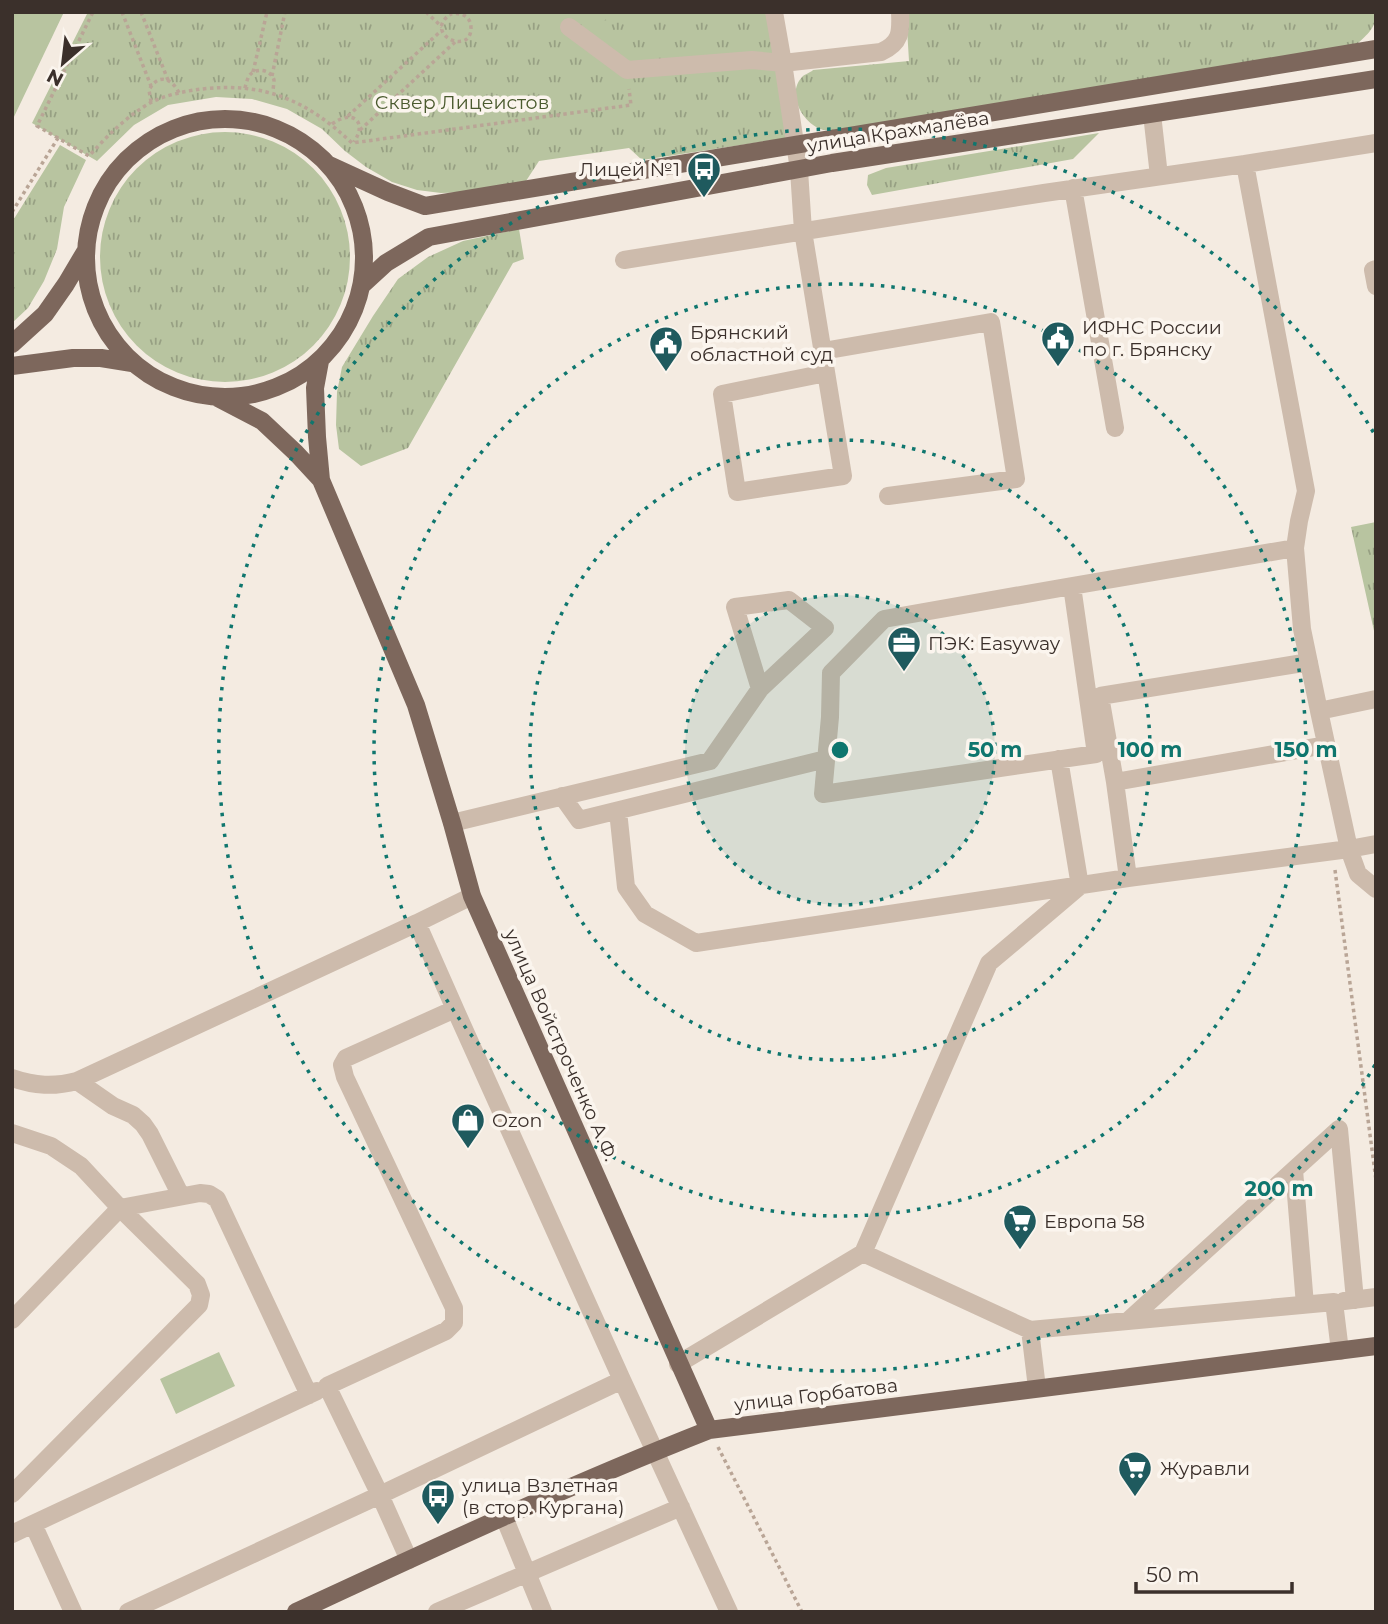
<svg xmlns="http://www.w3.org/2000/svg" width="1388" height="1624" viewBox="0 0 1388 1624" font-family="Montserrat,sans-serif">
	<defs>
		<pattern id="grass-tufts" width="24" height="20" patternUnits="userSpaceOnUse" patternTransform="scale(1.75)"><rect width="24" height="20" fill="#b8c4a0"/><path d="M3 7l-1-3M5 7V3M7 7l1-3M15 17l-1-3M17 17v-4M19 17l1-3" fill="none" stroke="#97a083"/></pattern>
		<pattern id="forest-firs" width="22" height="20" patternUnits="userSpaceOnUse" patternTransform="scale(1.75)"><rect width="22" height="20" fill="#b8c4a0"/><path d="M5 1l3.5 6h-7zM16 11l3.5 6h-7z" fill="#97a083"/></pattern>
	</defs>
	<rect width="100%" height="100%" fill="#f4ebe1"/>
	<path fill="url(#grass-tufts)" d="M88,12H781L800,136L642,160L629,148L539,161L526,181L473,192L441,193L417,190L392,182L366,167L345,151L322,129L287,109L252,99L216,97L168,105L134,125L97,161L32,123Z
		M906,12H1376C1376,28 1368,34 1357,44L841,130C836,130 830,131 824,130C803,125 785,93 803,76C804,75 813,71 813,70L909,61Z
		M100 257a125 125 0 1 1 250 0a125 125 0 1 1-250 0Z
		M1099,133L1073,159L872,195L867,185L868,175L886,168Z
		M60,145L86,160L64,207L57,249L44,281L28,308L12,323V222Z
		M519,229L524,259L513,263L408,448L361,466L339,449L336,425L337,392L342,367L373,316L398,279L428,257L463,241Z
		M1376,522V640L1351,527Z"/>
	<path fill="url(#forest-firs)" d="M585,12H710L598,21Z"/>
	<path fill="#b8c4a0" d="M12,12H64L12,121Z
		M219,1352L235,1386L176,1414L160,1379Z"/>
	<g fill="none" stroke-linecap="round" stroke-linejoin="round">
		<path stroke="#b9a596" stroke-width="3.5" stroke-dasharray="3.5 3.5" stroke-linecap="butt" d="M122,12L151,86
			M141,12L168,80
			M426,12L442,27
			M450,12L451,14C461,12 471,16 471,28C471,57 421,33 451,14
			M253,72L267,12
			M272,76L285,12
			M245,88C245,87 248,77 249,76C255,67 271,69 274,80C274,82 273,90 273,92
			M151,102L149,90C158,73 172,78 179,93
			M348,116L442,30
			M332,124C352,109 368,121 354,142
			M360,130L455,42
			M58,138L37,126L93,12
			M12,212L58,138L89,156C107,136 127,116 150,103C165,95 185,91 202,89C265,82 306,100 352,143L631,105L629,89
			M1335,870L1376,1180
			M718,1447L802,1612"/>
		<path stroke="#cdbbac" stroke-width="18" d="M569,27L627,70L752,60L783,63L774,12
			M1152,114L1159,176
			M1376,143L1245,164L1306,491L1299,521L1295,548L1302,629L1319,711L1376,699
			M1073,188L1115,428
			M624,260L1044,193L1245,164
			M1376,269L1373,270L1376,286
			M823,351L991,322L1016,479L888,496
			M826,373L722,394L737,492L843,476L803,231L799,170L783,63L881,52C901,43 901,32 900,12
			M1072,586L884,619L831,673L830,717L823,794L1096,754L1072,586L1295,548
			M1319,711L1349,849L1376,844
			M1326,745L1115,782L1128,878L1349,849L1358,874L1376,889
			M1115,782L1100,696L1309,662
			M562,796L579,820L826,759
			M618,811L626,887L645,914L696,943L1128,878
			M452,823L710,761L760,689L825,628L789,600L735,607L760,689
			M455,1009L622,1380L729,1612
			M12,1078C35,1086 54,1087 77,1081
			M12,1133L51,1146L81,1166L120,1208L200,1193L209,1194L217,1199L309,1395
			M1294,1170L1305,1305
			M181,1196L150,1134L143,1124L133,1115L113,1106L77,1081L417,923
			M863,1253L1030,1330L1037,1388
			M1344,1301L1376,1297
			M12,1320L120,1208L197,1284L201,1295L199,1305L12,1494
			M1128,1321L1339,1129L1355,1300
			M1030,1330L1334,1302L1340,1351
			M678,1364L863,1253L989,963L1080,886L1059,759
			M504,1517L543,1612
			M12,1534L33,1524
			M409,1560L380,1495L327,1386L446,1331L454,1323V1308L345,1077L342,1065L346,1058L455,1009L417,923L472,896
			M73,1612L33,1524L317,1391
			M128,1612L380,1495L622,1380
			M437,1612L681,1507"/>
		<path stroke="#7d675c" stroke-width="18" d="M86 258a139 139 0 1 1 278 0a139 139 0 1 1-278 0Z
			M329,165L388,192L425,206L1376,49
			M362,285L386,263L429,237L832,163L1376,79
			M12,344L45,314L66,284L85,252
			M320,361L315,388L317,437L321,480L416,705L452,823L472,896L709,1430
			M12,366L73,358H101L132,363
			M218,398L262,421L296,453L321,480
			M296,1612C432,1549 569,1485 709,1430L1376,1346"/>
	</g>
	<circle cx="840" cy="750" r="155" fill="#0f766e" fill-opacity=".12"/>
	<g fill="none" stroke="#0f766e" stroke-width="3.5" stroke-dasharray="3.5 7">
		<circle cx="840" cy="750" r="155"/>
		<circle cx="840" cy="750" r="310"/>
		<circle cx="840" cy="750" r="466"/>
		<path d="M1375 1065A621 621 0 1 1 1375 435"/>
	</g>
	<defs>
		<g id="bus-pin" transform="scale(1.75)"><path d="M0 17L-7.5 6A9.5 9.5 0 1 1 7.5 6Z" fill="#1f5a5e" stroke="#fbf5ee"/><path d="M-5-6H5V4H4V6H2V4H-2V6H-4V4H-5ZM-3.5-4V0h7V-4ZM-3.5 1.2v1.5H-2V1.2ZM2 1.2v1.5H3.5V1.2Z" fill="#fff"/></g>
		<g id="civic-pin" transform="scale(1.75)"><path d="M0 17L-7.5 6A9.5 9.5 0 1 1 7.5 6Z" fill="#1f5a5e" stroke="#fbf5ee"/><path d="M-.6-6.5H3V-4.5H.6V-3L4-1V1h2V6H-6V1h2V-1L-.6-3ZM-1.2 2.5V6h2.4V2.5Z" fill="#fff"/></g>
		<g id="office-pin" transform="scale(1.75)"><path d="M0 17L-7.5 6A9.5 9.5 0 1 1 7.5 6Z" fill="#1f5a5e" stroke="#fbf5ee"/><path d="M-6-3h4V-5.5h4V-3h4V5H-6ZM-1-4.5V-3h2v-1.5ZM-6 0V1H6V0Z" fill="#fff"/></g>
		<g id="shop-pin" transform="scale(1.75)"><path d="M0 17L-7.5 6A9.5 9.5 0 1 1 7.5 6Z" fill="#1f5a5e" stroke="#fbf5ee"/><path d="M-5-2.5h2.3a2.7 3.5 0 0 1 5.4 0H5L5.5 6h-11ZM-1.5-2.5h3a1.5 2.3 0 0 0-3 0Z" fill="#fff"/></g>
		<g id="supermarket-pin" transform="scale(1.75)"><path d="M0 17L-7.5 6A9.5 9.5 0 1 1 7.5 6Z" fill="#1f5a5e" stroke="#fbf5ee"/><path d="M-6-5.5h2.5l.6 2H6L4.5 2H-2.5L-4.4-4H-6ZM-1.5 3.2a1.3 1.3 0 1 0 .1 0ZM3 3.2a1.3 1.3 0 1 0 .1 0Z" fill="#fff"/></g>
	</defs>
	<g fill-rule="evenodd">
		<use href="#bus-pin" x="704" y="169"/>
		<use href="#civic-pin" x="1058" y="338"/>
		<use href="#civic-pin" x="666" y="343"/>
		<use href="#office-pin" x="904" y="643"/>
		<use href="#shop-pin" x="468" y="1120"/>
		<use href="#supermarket-pin" x="1020" y="1221"/>
		<use href="#supermarket-pin" x="1135" y="1468"/>
		<use href="#bus-pin" x="438" y="1496"/>
	</g>
	<g text-anchor="middle" dominant-baseline="central" stroke-width="7" stroke-linejoin="round" paint-order="stroke">
		<g font-size="19" fill="#4a5a2e" stroke="#fbf5ee">
			<text x="462" y="102">Сквер Лицеистов</text>
		</g>
		<g font-size="19" fill="#3b302b" stroke="#fbf5ee">
			<text transform="translate(898 132) rotate(-9)">улица Крахмалёва</text>
			<text transform="translate(561 1045) rotate(66)">улица Войстроченко А.Ф.</text>
			<text transform="translate(816 1395) rotate(-7)">улица Горбатова</text>
		</g>
		<g font-size="19" fill="#3b302b" stroke="#fbf5ee" text-anchor="start">
			<text x="680" y="169" text-anchor="end">Лицей №1</text>
			<text x="1082" y="327">ИФНС России<tspan x="1082" dy="22">по г. Брянску</tspan></text>
			<text x="690" y="332">Брянский<tspan x="690" dy="22">областной суд</tspan></text>
			<text x="928" y="643">ПЭК: Easyway</text>
			<text x="492" y="1120">Ozon</text>
			<text x="1044" y="1221">Европа 58</text>
			<text x="1160" y="1468">Журавли</text>
			<text x="462" y="1485">улица Взлетная<tspan x="462" dy="22">(в стор. Кургана)</tspan></text>
		</g>
	</g>
	<circle cx="840" cy="750" r="10" fill="#0f766e" stroke="#fbf5ee" stroke-width="3.5"/>
	<g font-size="21" text-anchor="middle" font-weight="bold" fill="#0f766e" stroke="#fbf5ee" stroke-width="7" stroke-linejoin="round" paint-order="stroke">
		<text x="995" y="757">50 m</text>
		<text x="1150" y="757">100 m</text>
		<text x="1306" y="757">150 m</text>
		<text x="1279" y="1196">200 m</text>
	</g>
	<rect width="1388" height="1624" fill="none" stroke="#3b302b" stroke-width="28"/>
	<g transform="translate(63 63) rotate(208)" stroke="#fbf5ee" stroke-width="5" paint-order="stroke">
	<path d="M0-5L12 26L0 18L-12 26Z" fill="#3b302b"/>
	<text y="-10" font-size="19" font-weight="bold" text-anchor="middle" fill="#3b302b">N</text>
	</g>
	<path d="M1136 1582v10h156v-10" fill="none" stroke="#3b302b" stroke-width="3.5"/>
	<text x="1146" y="1582" font-size="21" fill="#3b302b" stroke="#fbf5ee" stroke-width="5" paint-order="stroke">50 m</text>
</svg>
